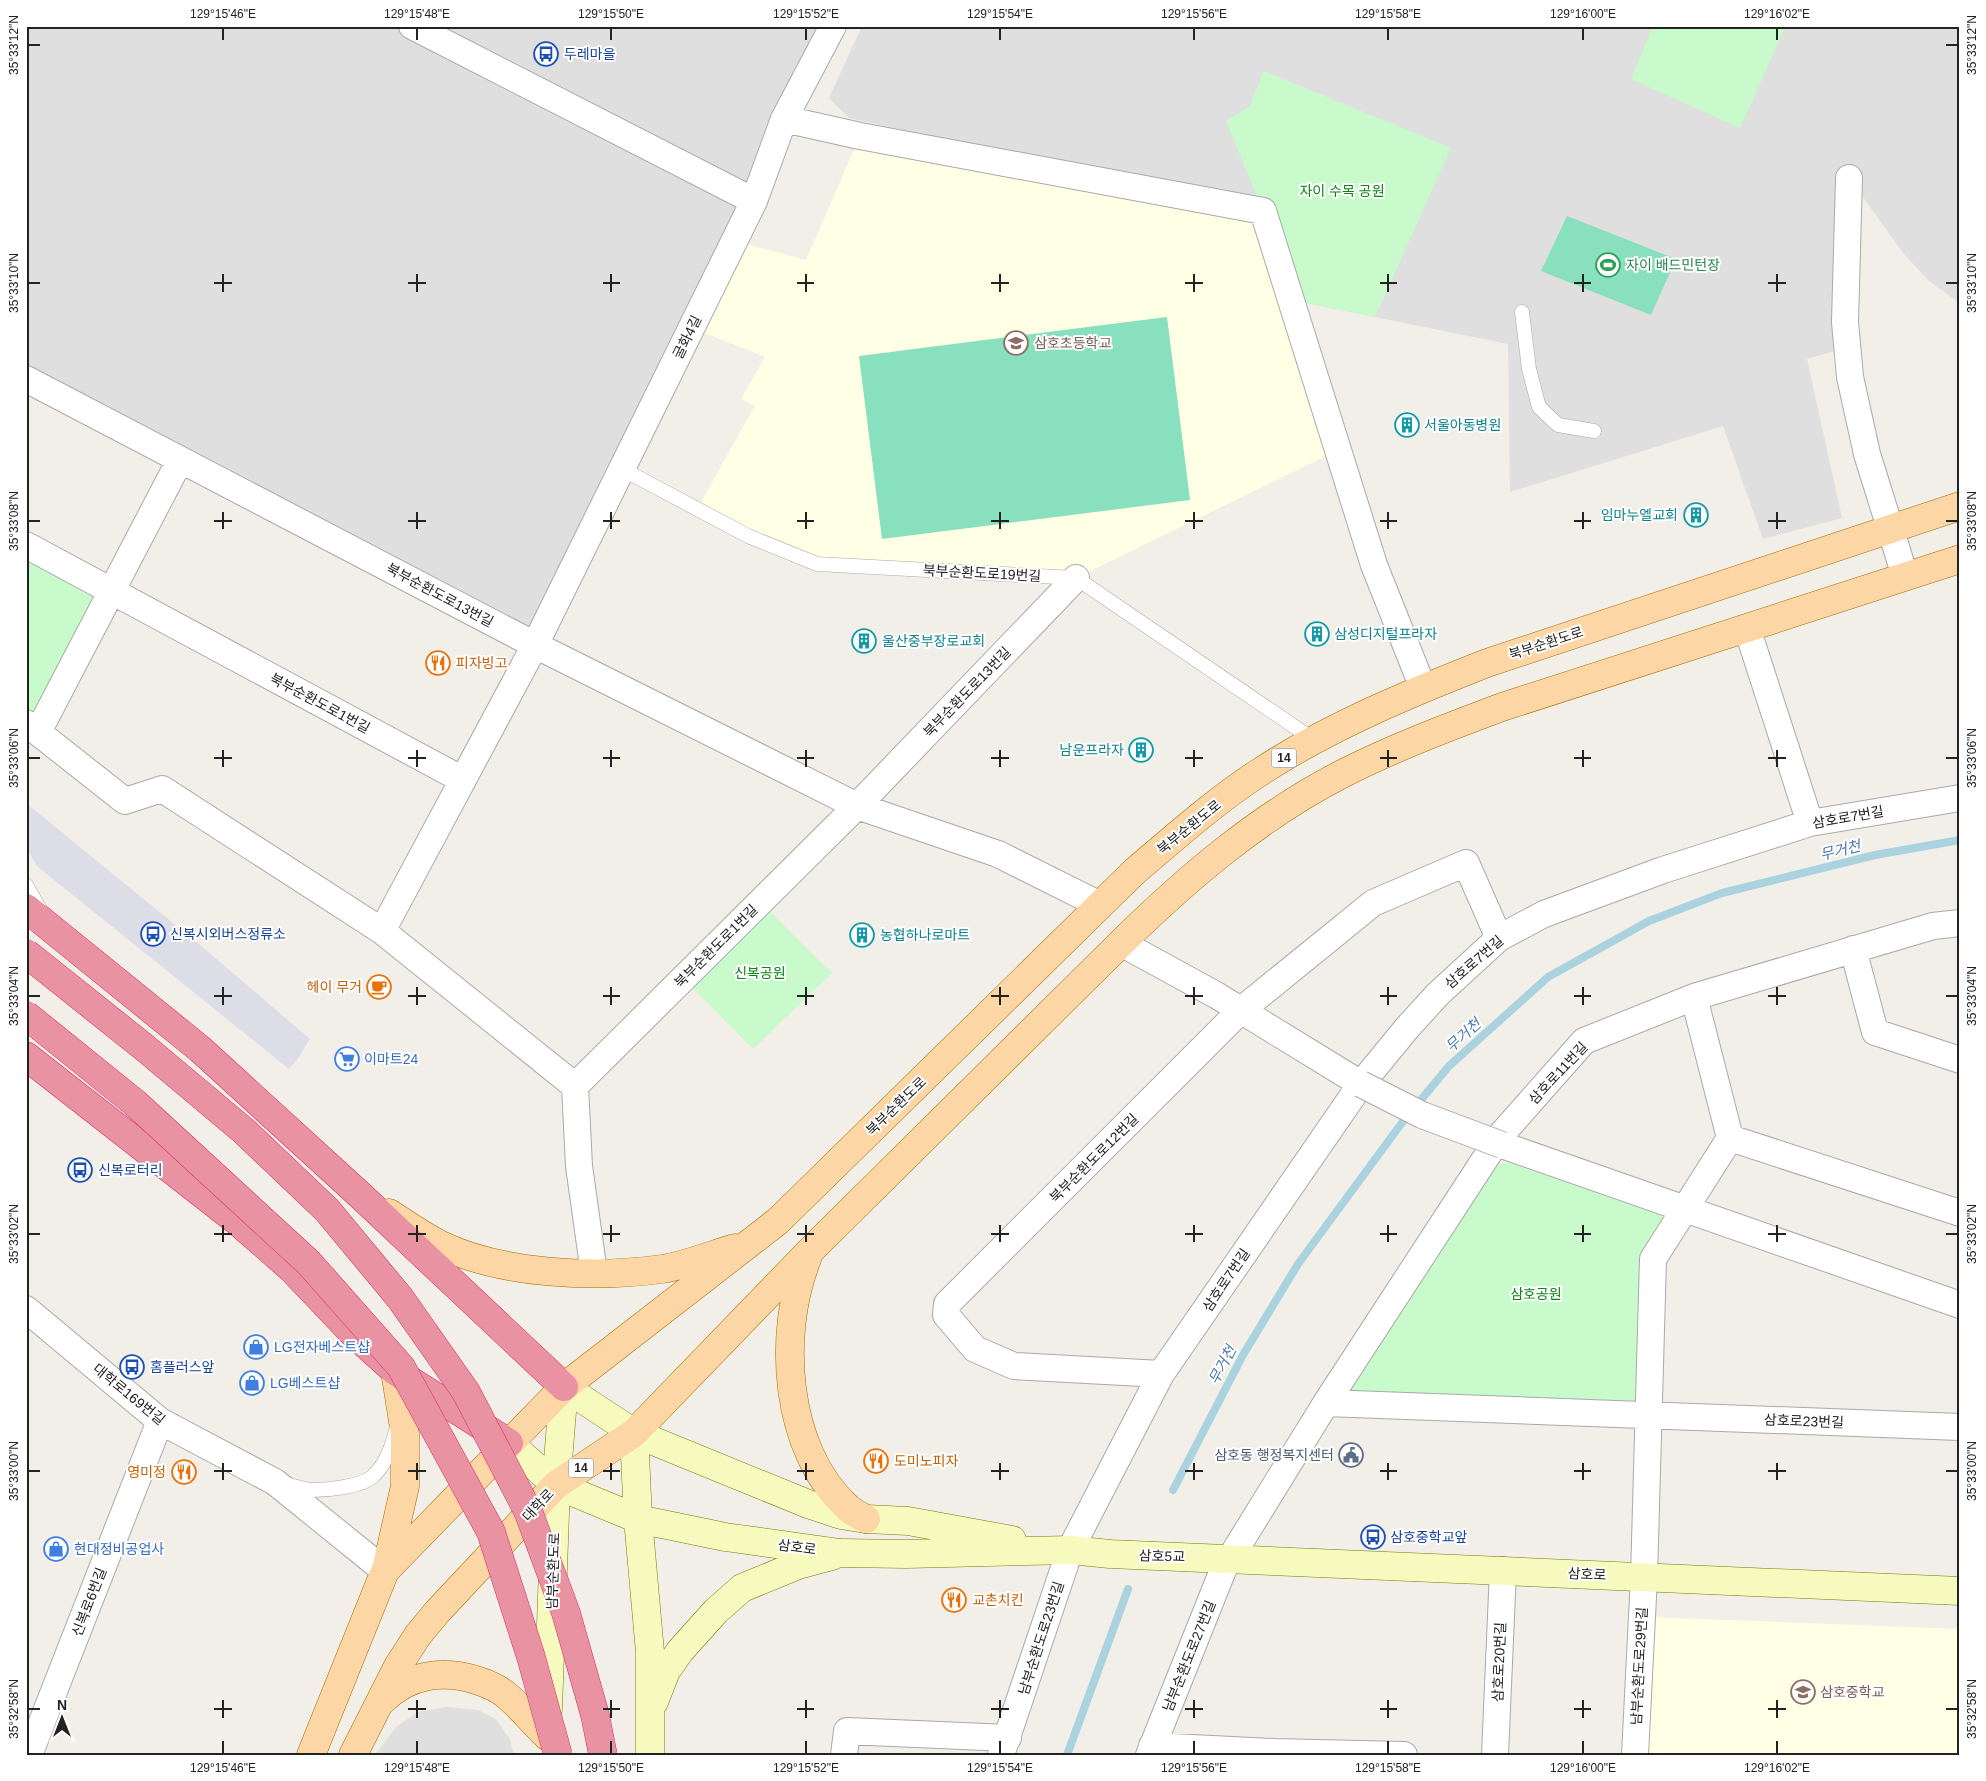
<svg xmlns="http://www.w3.org/2000/svg" width="1986" height="1781" viewBox="0 0 1986 1781" font-family="Arial,'Noto Sans KR',sans-serif">
	<rect width="100%" height="100%" fill="#f2efe9"/>
	<path fill="#e0dfdf" d="M26,26H833L535,645L26,379Z
		M862,26H1960V303L1929,281L1903,253L1850,179L1852,346L1807,359L1842,518L1763,539L1723,426L1510,492L1508,344L1291,300L1263,210L849,118L829,98Z
		M446,1707L478,1710L496,1719L510,1740L514,1755H375L396,1727L418,1712Z"/>
	<path fill="#ffffe5" d="M860,136L1263,211L1338,450L1076,578L817,564L697,509L755,406L741,399L765,357L692,328L735,241L806,260Z
		M1648,1617L1960,1629V1755H1643Z"/>
	<path fill="#c8facc" d="M1653,26H1786L1740,128L1631,79Z
		M1264,71L1451,148L1375,317L1291,300L1263,211L1226,121L1250,106Z
		M26,545L111,591L38,732L26,723Z
		M761,902L832,973L753,1049L683,978Z
		M1508,1162L1669,1215L1638,1401L1347,1391L1497,1165Z"/>
	<path fill="#88e0be" d="M1567,216L1676,259L1651,315L1541,271Z
		M1167,317L1190,500L882,539L859,356Z"/>
	<path fill="#dddde8" d="M26,803L206,950L310,1039L297,1060L289,1069L38,867L26,848Z"/>
	<g fill="none" stroke-linecap="round" stroke-linejoin="round">
		<path stroke="#aad3df" stroke-width="8" d="M1173,1490L1243,1355L1298,1264L1401,1124L1449,1066L1548,977L1649,921L1722,893L1875,855L1960,840
			M1067,1755L1128,1589"/>
		<g stroke="#a9a9a9" stroke-width="15">
			<path id="service" d="M1522,312L1529,369L1539,407L1558,425L1594,431
				M622,469L748,536L817,564L1076,578L1314,740
				M26,885L42,913
				M285,1484C294,1486 303,1489 312,1490C327,1490 360,1487 372,1477C386,1465 392,1447 396,1430"/>
		</g>
		<g stroke="#a9a9a9" stroke-width="28">
			<path id="minor" d="M412,26L754,201
				M784,119L860,136L1263,211L1374,565L1423,688
				M1849,178L1845,322L1850,377L1867,454L1905,576
				M26,379L535,645L857,806L998,854L1100,905
				M26,545L463,780
				M1747,628L1810,823
				M26,723L125,801L162,789L382,931L575,1086L579,1166L594,1273
				M38,732L180,460
				M382,931L535,645L754,201L784,119L833,26
				M1121,943L1216,995L1361,1084
				M1853,949L1875,1032L1960,1060
				M1694,997L1730,1138L1960,1213
				M575,1086L857,806L1076,578
				M1502,1145L1960,1305
				M26,1309L160,1421L275,1482L385,1571
				M1161,1374L1014,1366L975,1349L946,1315L947,1304L1240,1011L1373,903L1466,863L1499,938
				M1326,1403L1960,1427
				M1152,1746L1273,1752
				M29,1755L160,1421
				M844,1755L847,1731L1008,1738
				M1001,1755L1070,1550L1161,1374L1361,1084L1407,1028L1438,994L1499,938L1544,914L1663,870L1810,823L1960,798
				M1149,1755L1223,1570L1326,1403L1500,1136L1584,1041L1694,997L1933,926L1960,923
				M1272,1755L1273,1752L1404,1755
				M1495,1755L1503,1570
				M1635,1755L1644,1577L1653,1259L1730,1138"/>
		</g>
		<g stroke="#707d05" stroke-width="29">
			<path id="secondary" d="M634,1433L638,1519L650,1652V1755
				M509,1443L556,1485L638,1519L725,1537L840,1553L907,1554L1070,1550L1110,1554L1960,1591
				M654,1702L666,1671L680,1651L716,1611L742,1588L798,1565L832,1556
				M548,1709L556,1485L564,1387L634,1433L808,1504L841,1515L866,1519L908,1521L1012,1540"/>
		</g>
		<g stroke="#a06b00" stroke-width="29">
			<path id="primary" d="M389,1213C406,1224 423,1236 441,1245C504,1275 595,1278 662,1269C684,1266 714,1254 735,1248
				M807,1259C777,1334 784,1449 847,1507C852,1512 860,1516 866,1519
				M386,1570L405,1486V1434L395,1371
				M383,1700C409,1674 444,1669 479,1681C488,1684 499,1689 506,1695C521,1707 533,1723 547,1736
				M311,1755L385,1571L564,1387L778,1221L1134,872C1174,838 1213,803 1257,774C1328,727 1408,694 1487,663L1960,506
				M353,1755L398,1666L418,1635L438,1611L556,1485L634,1433L810,1251L1121,943C1187,878 1261,815 1344,773C1395,747 1449,727 1502,707L1960,559"/>
		</g>
		<g stroke="#dc2a67" stroke-width="29">
			<path id="motorway" d="M26,908L200,1049L360,1195L564,1387
				M26,1056L237,1221L292,1269L351,1331L395,1371L509,1443"/>
		</g>
		<use href="#service" stroke="#fff" stroke-width="14"/>
		<use href="#minor" stroke="#fff" stroke-width="26"/>
		<use href="#secondary" stroke="#f7fabf" stroke-width="28"/>
		<use href="#primary" stroke="#fcd6a4" stroke-width="28"/>
		<use href="#motorway" stroke="#e892a2" stroke-width="28"/>
		<g stroke="#a9a9a9" stroke-width="28" stroke-linecap="butt">
			<path id="minor-bridge" d="M1361,1084L1422,1115L1502,1145"/>
		</g>
		<g stroke="#dc2a67" stroke-width="29" stroke-linecap="butt">
			<path id="motorway-bridge" d="M26,953L145,1048L244,1131L327,1210L400,1298L466,1392L528,1511L566,1613L595,1715L603,1755
				M26,1015L135,1103L309,1263L401,1367L491,1532L531,1657L558,1755"/>
		</g>
		<use href="#minor-bridge" stroke="#fff" stroke-width="26"/>
		<use href="#motorway-bridge" stroke="#e892a2" stroke-width="28"/>
	</g>
	<path fill="none" stroke="#222" stroke-width="2" d="M223,28V40M417,28V40M611,28V40M806,28V40M1000,28V40M1194,28V40M1388,28V40M1583,28V40M1777,28V40M28,45H40M1946,45H1958M223,274V292M417,274V292M611,274V292M806,274V292M1000,274V292M1194,274V292M1388,274V292M1583,274V292M1777,274V292M28,283H40M214,283H232M408,283H426M603,283H620M797,283H814M991,283H1009M1185,283H1203M1380,283H1397M1574,283H1591M1768,283H1786M1946,283H1958M223,512V529M417,512V529M611,512V529M806,512V529M1000,512V529M1194,512V529M1388,512V529M1583,512V529M1777,512V529M28,521H40M214,521H232M408,521H426M603,521H620M797,521H814M991,521H1009M1185,521H1203M1380,521H1397M1574,521H1591M1768,521H1786M1946,521H1958M223,750V767M417,750V767M611,750V767M806,750V767M1000,750V767M1194,750V767M1388,750V767M1583,750V767M1777,750V767M28,758H40M214,758H232M408,758H426M603,758H620M797,758H814M991,758H1009M1185,758H1203M1380,758H1397M1574,758H1591M1768,758H1786M1946,758H1958M223,987V1005M417,987V1005M611,987V1005M806,987V1005M1000,987V1005M1194,987V1005M1388,987V1005M1583,987V1005M1777,987V1005M28,996H40M214,996H232M408,996H426M603,996H620M797,996H814M991,996H1009M1185,996H1203M1380,996H1397M1574,996H1591M1768,996H1786M1946,996H1958M223,1225V1242M417,1225V1242M611,1225V1242M806,1225V1242M1000,1225V1242M1194,1225V1242M1388,1225V1242M1583,1225V1242M1777,1225V1242M28,1234H40M214,1234H232M408,1234H426M603,1234H620M797,1234H814M991,1234H1009M1185,1234H1203M1380,1234H1397M1574,1234H1591M1768,1234H1786M1946,1234H1958M223,1463V1480M417,1463V1480M611,1463V1480M806,1463V1480M1000,1463V1480M1194,1463V1480M1388,1463V1480M1583,1463V1480M1777,1463V1480M28,1471H40M214,1471H232M408,1471H426M603,1471H620M797,1471H814M991,1471H1009M1185,1471H1203M1380,1471H1397M1574,1471H1591M1768,1471H1786M1946,1471H1958M223,1700V1718M417,1700V1718M611,1700V1718M806,1700V1718M1000,1700V1718M1194,1700V1718M1388,1700V1718M1583,1700V1718M1777,1700V1718M28,1709H40M214,1709H232M408,1709H426M603,1709H620M797,1709H814M991,1709H1009M1185,1709H1203M1380,1709H1397M1574,1709H1591M1768,1709H1786M1946,1709H1958M223,1741V1754M417,1741V1754M611,1741V1754M806,1741V1754M1000,1741V1754M1194,1741V1754M1388,1741V1754M1583,1741V1754M1777,1741V1754"/>
	<defs>
		<g id="bus-ring" transform="scale(1.25)"><circle r="9.5" fill="#fff" stroke="#1a4fb4" stroke-width="1.5"/><path d="M-5-6H5V4H4V6H2V4H-2V6H-4V4H-5ZM-3.5-4V0h7V-4ZM-3.5 1.2v1.5H-2V1.2ZM2 1.2v1.5H3.5V1.2Z" fill="#1a4fb4"/></g>
		<g id="stadium-ring" transform="scale(1.25)"><circle r="9.5" fill="#fff" stroke="#2e9e5b" stroke-width="1.5"/><path d="M0-5a6.5 5 0 1 0 0 10a6.5 5 0 1 0 0-10ZM-3.5-1.8h7v3.6h-7Z" fill="#2e9e5b"/></g>
		<g id="school-ring" transform="scale(1.25)"><circle r="9.5" fill="#fff" stroke="#8d6e63" stroke-width="1.5"/><path d="M0-5L7-2L0 1L-7-2ZM-4 1L0 2.5L4 1V4Q0 6-4 4Z" fill="#8d6e63"/></g>
		<g id="building-ring" transform="scale(1.25)"><circle r="9.5" fill="#fff" stroke="#0f9aa8" stroke-width="1.5"/><path d="M-4-6H4V6H1V3H-1V6H-4ZM-2.5-4.3h1.7v1.8h-1.7ZM.8-4.3h1.7v1.8H.8ZM-2.5-1h1.7V.8h-1.7ZM.8-1h1.7V.8H.8Z" fill="#0f9aa8"/></g>
		<g id="restaurant-ring" transform="scale(1.25)"><circle r="9.5" fill="#fff" stroke="#e8710a" stroke-width="1.5"/><path d="M-5-6h1v4h1v-4h1v4h1v-4h1v5L-1.5 .5V6h-2V.5L-5-1ZM5-6V6H3V1.5H1.5Q1.5-4 5-6Z" fill="#e8710a"/></g>
		<g id="cafe-ring" transform="scale(1.25)"><circle r="9.5" fill="#fff" stroke="#e8710a" stroke-width="1.5"/><path d="M-5.5-4.5H6V0H3Q3 3.5 0 3.5H-2.5Q-5.5 3.5-5.5 0ZM3-3.2v2h1.7v-2ZM-6 4.5H4V6H-6Z" fill="#e8710a"/></g>
		<g id="supermarket-ring" transform="scale(1.25)"><circle r="9.5" fill="#fff" stroke="#3f7fe0" stroke-width="1.5"/><path d="M-6-5.5h2.5l.6 2H6L4.5 2H-2.5L-4.4-4H-6ZM-1.5 3.2a1.3 1.3 0 1 0 .1 0ZM3 3.2a1.3 1.3 0 1 0 .1 0Z" fill="#3f7fe0"/></g>
		<g id="shop-ring" transform="scale(1.25)"><circle r="9.5" fill="#fff" stroke="#3f7fe0" stroke-width="1.5"/><path d="M-5-2.5h2.3a2.7 3.5 0 0 1 5.4 0H5L5.5 6h-11ZM-1.5-2.5h3a1.5 2.3 0 0 0-3 0Z" fill="#3f7fe0"/></g>
		<g id="civic-ring" transform="scale(1.25)"><circle r="9.5" fill="#fff" stroke="#5c6f8a" stroke-width="1.5"/><path d="M-.6-6.5H3V-4.5H.6V-3L4-1V1h2V6H-6V1h2V-1L-.6-3ZM-1.2 2.5V6h2.4V2.5Z" fill="#5c6f8a"/></g>
	</defs>
	<g fill-rule="evenodd">
		<use href="#bus-ring" x="546" y="54"/>
		<use href="#stadium-ring" x="1608" y="265"/>
		<use href="#school-ring" x="1016" y="343"/>
		<use href="#building-ring" x="1407" y="425"/>
		<use href="#building-ring" x="1696" y="515"/>
		<use href="#building-ring" x="1317" y="634"/>
		<use href="#building-ring" x="864" y="641"/>
		<use href="#restaurant-ring" x="438" y="663"/>
		<use href="#building-ring" x="1141" y="750"/>
		<use href="#bus-ring" x="153" y="934"/>
		<use href="#building-ring" x="862" y="935"/>
		<use href="#cafe-ring" x="379" y="987"/>
		<use href="#supermarket-ring" x="347" y="1059"/>
		<use href="#bus-ring" x="80" y="1170"/>
		<use href="#shop-ring" x="256" y="1347"/>
		<use href="#bus-ring" x="132" y="1367"/>
		<use href="#shop-ring" x="252" y="1383"/>
		<use href="#civic-ring" x="1351" y="1455"/>
		<use href="#restaurant-ring" x="876" y="1461"/>
		<use href="#restaurant-ring" x="184" y="1472"/>
		<use href="#bus-ring" x="1373" y="1537"/>
		<use href="#shop-ring" x="56" y="1549"/>
		<use href="#restaurant-ring" x="954" y="1600"/>
		<use href="#school-ring" x="1803" y="1692"/>
	</g>
	<g text-anchor="middle" dominant-baseline="central" stroke-width="4" stroke-linejoin="round" paint-order="stroke">
		<g fill="#fff" stroke="#646464" stroke-width="1">
			<rect x="1271.5" y="748.5" width="25" height="19" rx="4"/>
			<rect x="568.5" y="1458.5" width="25" height="19" rx="4"/>
		</g>
		<g font-size="12" font-weight="bold" fill="#222">
			<text x="1284" y="758">14</text>
			<text x="581" y="1468">14</text>
		</g>
		<g font-size="14" fill="#164399" stroke="#fff" text-anchor="start">
			<text x="564" y="54">두레마을</text>
			<text x="170" y="934">신복시외버스정류소</text>
			<text x="98" y="1170">신복로터리</text>
			<text x="150" y="1367">홈플러스앞</text>
			<text x="1390" y="1537">삼호중학교앞</text>
		</g>
		<g font-size="14" fill="#0c8416" stroke="#fff">
			<text x="1342" y="191">자이 수목 공원</text>
			<text x="760" y="973">신복공원</text>
			<text x="1536" y="1294">삼호공원</text>
		</g>
		<g font-size="14" fill="#27864d" stroke="#fff" text-anchor="start">
			<text x="1626" y="265">자이 배드민턴장</text>
		</g>
		<g font-size="14" fill="#222" stroke="#fff">
			<text transform="translate(687 337) rotate(-64)">굴화4길</text>
			<text transform="translate(982 573) rotate(3)">북부순환도로19번길</text>
			<text transform="translate(440 595) rotate(28)">북부순환도로13번길</text>
			<text transform="translate(1546 643) rotate(-18)">북부순환도로</text>
			<text transform="translate(967 692) rotate(-46)">북부순환도로13번길</text>
			<text transform="translate(320 703) rotate(28)">북부순환도로1번길</text>
			<text transform="translate(1848 817) rotate(-10)">삼호로7번길</text>
			<text transform="translate(1189 827) rotate(-39)">북부순환도로</text>
			<text transform="translate(716 946) rotate(-45)">북부순환도로1번길</text>
			<text transform="translate(1474 962) rotate(-41)">삼호로7번길</text>
			<text transform="translate(1558 1073) rotate(-47)">삼호로11번길</text>
			<text transform="translate(896 1106) rotate(-44)">북부순환도로</text>
			<text transform="translate(1094 1158) rotate(-45)">북부순환도로12번길</text>
			<text transform="translate(1226 1280) rotate(-56)">삼호로7번길</text>
			<text transform="translate(129 1394) rotate(39)">대학로169번길</text>
			<text transform="translate(1804 1421) rotate(2)">삼호로23번길</text>
			<text transform="translate(538 1505) rotate(-47)">대학로</text>
			<text transform="translate(797 1547) rotate(8)">삼호로</text>
			<text transform="translate(1162 1556) rotate(2)">삼호5교</text>
			<text transform="translate(553 1571) rotate(-88)">남부순환도로</text>
			<text transform="translate(1587 1574) rotate(3)">삼호로</text>
			<text transform="translate(89 1602) rotate(-69)">신복로6번길</text>
			<text transform="translate(1041 1638) rotate(-72)">남부순환도로23번길</text>
			<text transform="translate(1189 1656) rotate(-68)">남부순환도로27번길</text>
			<text transform="translate(1499 1662) rotate(-88)">삼호로20번길</text>
			<text transform="translate(1639 1666) rotate(-87)">남부순환도로29번길</text>
		</g>
		<g font-size="14" fill="#785e54" stroke="#fff" text-anchor="start">
			<text x="1034" y="343">삼호초등학교</text>
			<text x="1820" y="1692">삼호중학교</text>
		</g>
		<g font-size="14" fill="#0d838f" stroke="#fff" text-anchor="start">
			<text x="1424" y="425">서울아동병원</text>
			<text x="1678" y="515" text-anchor="end">임마누엘교회</text>
			<text x="1334" y="634">삼성디지털프라자</text>
			<text x="882" y="641">울산중부장로교회</text>
			<text x="1124" y="750" text-anchor="end">남운프라자</text>
			<text x="880" y="935">농협하나로마트</text>
		</g>
		<g font-size="14" fill="#c56008" stroke="#fff" text-anchor="start">
			<text x="456" y="663">피자빙고</text>
			<text x="362" y="987" text-anchor="end">헤이 무거</text>
			<text x="894" y="1461">도미노피자</text>
			<text x="166" y="1472" text-anchor="end">영미정</text>
			<text x="972" y="1600">교촌치킨</text>
		</g>
		<g font-size="14" fill="#366cbe" stroke="#fff" text-anchor="start">
			<text x="364" y="1059">이마트24</text>
			<text x="274" y="1347">LG전자베스트샵</text>
			<text x="270" y="1383">LG베스트샵</text>
			<text x="74" y="1549">현대정비공업사</text>
		</g>
		<g font-size="14" fill="#4e5e75" stroke="#fff" text-anchor="end">
			<text x="1334" y="1455">삼호동 행정복지센터</text>
		</g>
		<g font-size="15" font-style="italic" fill="#4a7aab" stroke="#fff">
			<text transform="translate(1840 850) rotate(-14)">무거천</text>
			<text transform="translate(1463 1035) rotate(-42)">무거천</text>
			<text transform="translate(1222 1365) rotate(-62)">무거천</text>
		</g>
	</g>
	<rect width="1986" height="1781" fill="none" stroke="#ffffff" stroke-width="55"/>
	<g transform="translate(62 1718)" stroke="#ffffff" stroke-width="4" paint-order="stroke">
	<path d="M0-4L9 19L0 12L-9 19Z" fill="#222222"/>
	<text y="-8" font-size="14" font-weight="bold" text-anchor="middle" fill="#222222">N</text>
	</g>
	<rect x="28" y="28" width="1930" height="1726" fill="none" stroke="#222" stroke-width="2"/>
	<g font-size="12" text-anchor="middle" fill="#222">
		<text x="223" y="18">129°15'46"E</text>
		<text x="417" y="18">129°15'48"E</text>
		<text x="611" y="18">129°15'50"E</text>
		<text x="806" y="18">129°15'52"E</text>
		<text x="1000" y="18">129°15'54"E</text>
		<text x="1194" y="18">129°15'56"E</text>
		<text x="1388" y="18">129°15'58"E</text>
		<text x="1583" y="18">129°16'00"E</text>
		<text x="1777" y="18">129°16'02"E</text>
		<text transform="translate(14 45) rotate(-90)" y="4">35°33'12"N</text>
		<text transform="translate(1972 45) rotate(-90)" y="4">35°33'12"N</text>
		<text transform="translate(14 283) rotate(-90)" y="4">35°33'10"N</text>
		<text transform="translate(1972 283) rotate(-90)" y="4">35°33'10"N</text>
		<text transform="translate(14 521) rotate(-90)" y="4">35°33'08"N</text>
		<text transform="translate(1972 521) rotate(-90)" y="4">35°33'08"N</text>
		<text transform="translate(14 758) rotate(-90)" y="4">35°33'06"N</text>
		<text transform="translate(1972 758) rotate(-90)" y="4">35°33'06"N</text>
		<text transform="translate(14 996) rotate(-90)" y="4">35°33'04"N</text>
		<text transform="translate(1972 996) rotate(-90)" y="4">35°33'04"N</text>
		<text transform="translate(14 1234) rotate(-90)" y="4">35°33'02"N</text>
		<text transform="translate(1972 1234) rotate(-90)" y="4">35°33'02"N</text>
		<text transform="translate(14 1471) rotate(-90)" y="4">35°33'00"N</text>
		<text transform="translate(1972 1471) rotate(-90)" y="4">35°33'00"N</text>
		<text transform="translate(14 1709) rotate(-90)" y="4">35°32'58"N</text>
		<text transform="translate(1972 1709) rotate(-90)" y="4">35°32'58"N</text>
		<text x="223" y="1772">129°15'46"E</text>
		<text x="417" y="1772">129°15'48"E</text>
		<text x="611" y="1772">129°15'50"E</text>
		<text x="806" y="1772">129°15'52"E</text>
		<text x="1000" y="1772">129°15'54"E</text>
		<text x="1194" y="1772">129°15'56"E</text>
		<text x="1388" y="1772">129°15'58"E</text>
		<text x="1583" y="1772">129°16'00"E</text>
		<text x="1777" y="1772">129°16'02"E</text>
	</g>
</svg>
